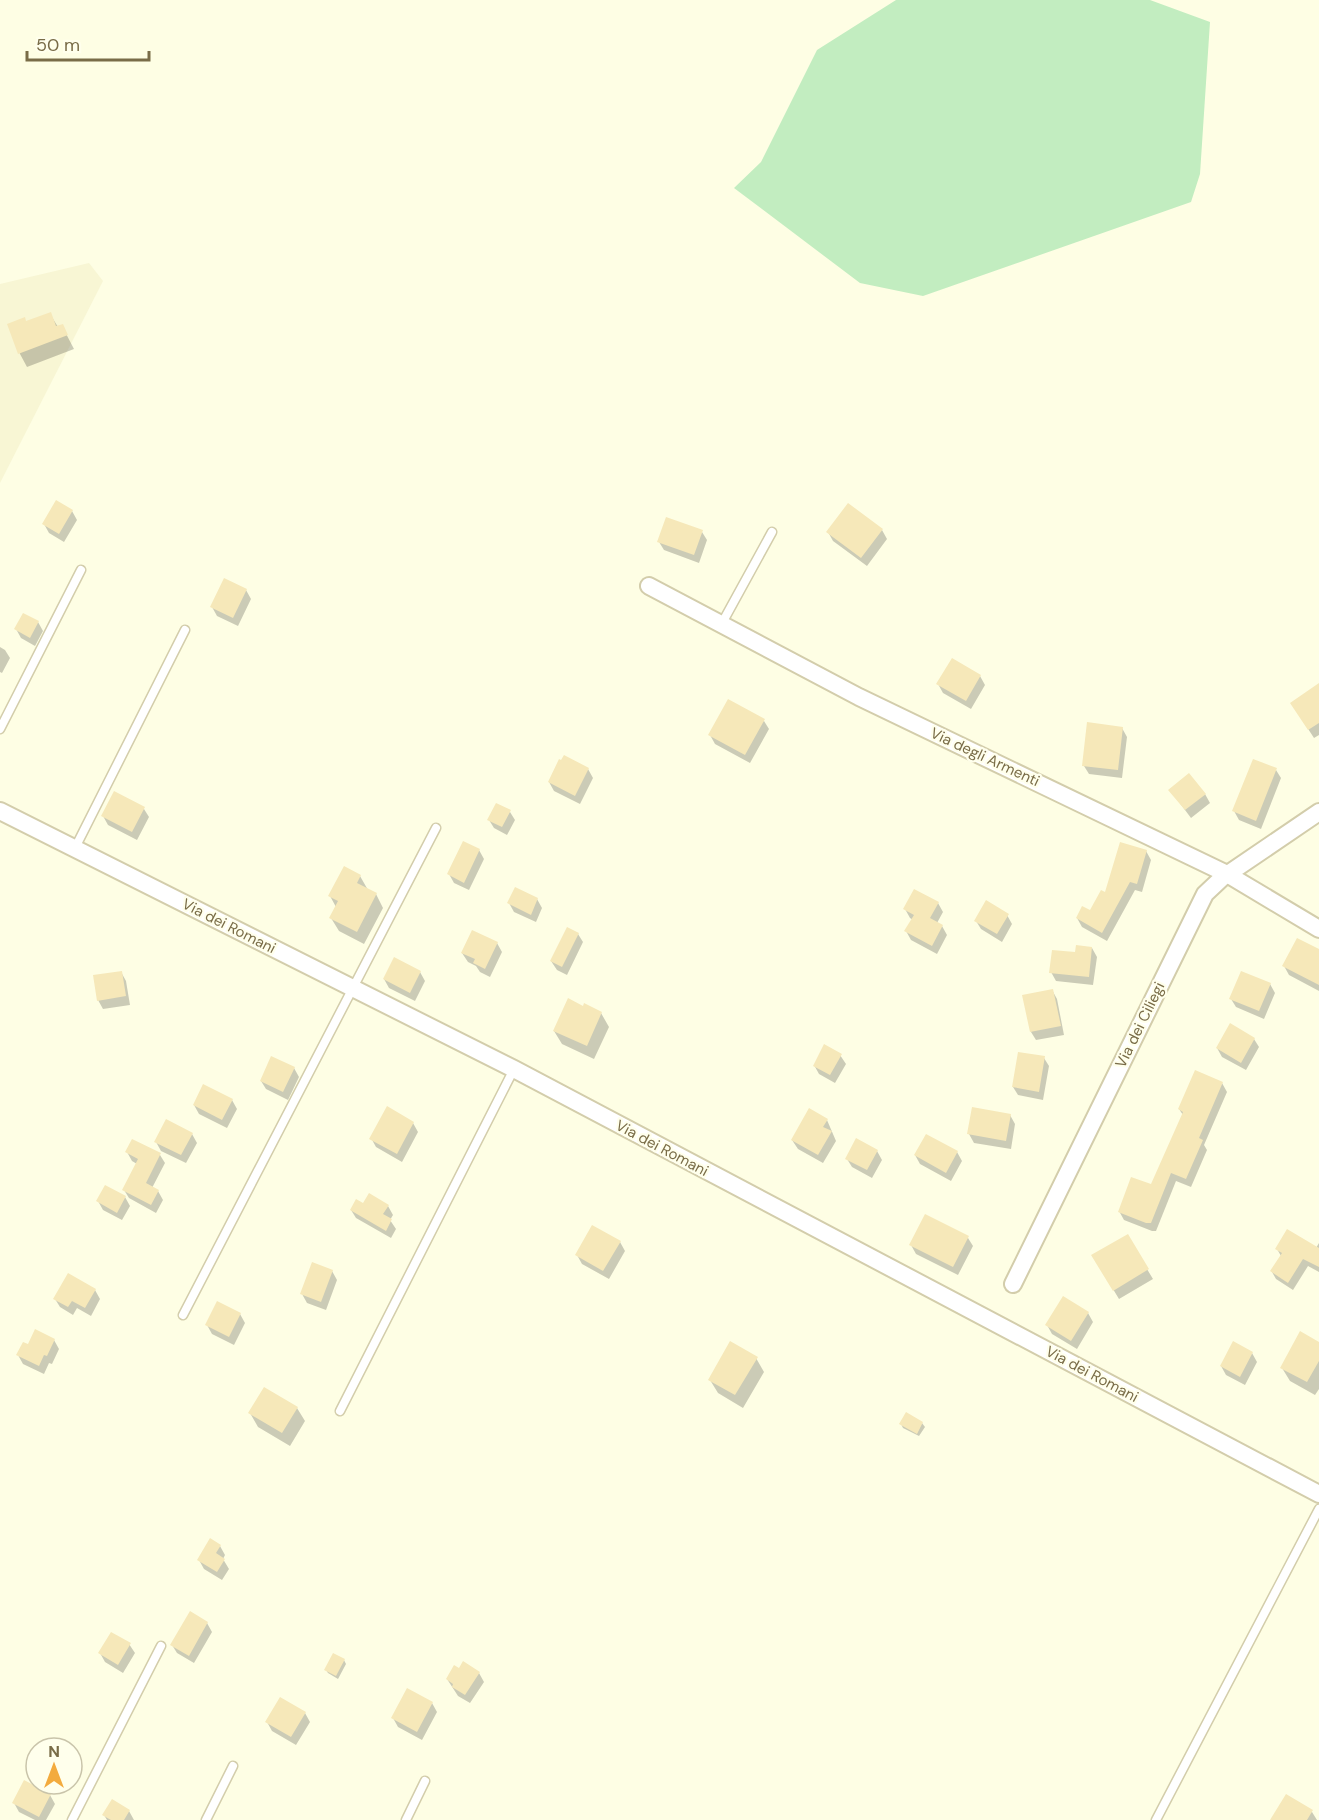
<svg xmlns="http://www.w3.org/2000/svg" width="1319" height="1820" viewBox="0 0 1319 1820" font-family="'DM Sans',sans-serif">
	<rect width="100%" height="100%" fill="#fefee4"/>
	<path fill="#f8f6d4" d="M89,263L103,281L0,483V284Z"/>
	<path fill="#c2edc0" d="M896,0H1150L1210,22L1200,174L1191,202L923,296L860,283L734,188L761,162L817,50Z"/>
	<path fill="#0003" d="M50,314L58,327L62,326L74,349L27,367L20,354L9,325L26,323Z
		M849,505L882,530L887,539L867,566L833,541L828,532Z
		M72,511L77,520L64,542L49,533L44,524Z
		M702,532L707,540L699,563L664,550L659,542Z
		M246,590L251,599L238,626L217,616L212,607Z
		M38,622L43,631L35,646L21,638L16,629Z
		M0,647L5,650L10,658L2,673L0,672Z
		M980,676L985,685L971,709L943,693L938,684Z
		M1319,689V735L1314,738L1297,712Z
		M764,721L769,729L750,763L715,744L710,735Z
		M1122,728L1127,737L1122,778L1089,774L1084,766Z
		M588,769L593,778L580,804L554,791L549,782Z
		M1276,770L1281,778L1261,829L1239,820L1234,811Z
		M1170,790L1205,794L1210,803L1191,818Z
		M144,809L149,817L137,840L108,825L103,816Z
		M510,812L515,820L507,835L494,828L489,820Z
		M479,850L484,859L469,890L454,883L449,874Z
		M1146,851L1151,860L1142,892L1135,890L1107,941L1082,927L1077,918L1091,912Z
		M360,876L368,890L376,894L383,908L364,944L339,931L331,918L336,907L330,896Z
		M537,899L542,908L536,922L514,912L509,903Z
		M938,903L943,912L937,923L942,926L947,935L937,954L911,940L906,931L913,920L910,918L905,909Z
		M1007,915L1012,924L1002,942L981,929L976,921Z
		M578,934L583,942L567,975L557,970L551,961Z
		M497,943L502,952L490,977L480,972L476,966L468,962L462,953Z
		M1092,948L1097,957L1093,985L1056,981L1051,972L1076,954Z
		M1319,951V991L1289,975L1284,966Z
		M121,972L126,981L130,1005L103,1009L98,1000Z
		M420,972L425,981L415,1001L389,988L384,979Z
		M1270,984L1275,993L1264,1019L1236,1007L1231,999Z
		M1052,990L1057,999L1064,1035L1036,1040L1031,1032Z
		M584,1008L601,1013L609,1027L594,1059L562,1044L554,1031Z
		M1254,1039L1259,1047L1246,1070L1222,1057L1217,1048Z
		M840,1055L846,1064L835,1083L819,1074L814,1065Z
		M1044,1058L1049,1066L1043,1100L1018,1095L1013,1087Z
		M294,1068L299,1077L288,1100L266,1089L261,1081Z
		M1222,1083L1227,1092L1204,1145L1207,1150L1191,1187L1176,1181L1156,1231H1152L1124,1220L1119,1211L1152,1186L1183,1115L1179,1109Z
		M232,1100L237,1109L227,1128L199,1114L194,1105Z
		M1010,1115L1015,1124L1011,1149L974,1143L969,1134Z
		M827,1120L836,1141L823,1163L798,1149L792,1140Z
		M413,1123L418,1132L402,1162L376,1147L371,1138Z
		M192,1134L197,1143L186,1163L161,1151L156,1142Z
		M877,1151L882,1160L872,1178L852,1167L847,1159Z
		M127,1152L160,1155L165,1163L152,1188L158,1191L163,1200L156,1213L129,1198L124,1190L137,1164L132,1161Z
		M957,1152L962,1161L951,1181L920,1164L915,1155Z
		M125,1197L130,1206L122,1220L103,1210L98,1201Z
		M364,1205L388,1206L393,1215L390,1220L396,1229L391,1238L356,1218L351,1210Z
		M1127,1236L1153,1279L1119,1299L1093,1256Z
		M968,1238L973,1246L958,1275L916,1254L911,1245Z
		M620,1242L625,1251L609,1279L582,1264L577,1255Z
		M1319,1243V1272L1308,1266L1293,1290L1276,1279L1272,1272L1281,1256L1277,1249L1316,1248Z
		M332,1271L337,1280L326,1310L307,1303L302,1294Z
		M95,1290L100,1299L91,1316L77,1308L73,1315L60,1307L55,1299Z
		M1088,1313L1093,1322L1077,1349L1052,1334L1047,1325Z
		M240,1314L245,1323L234,1345L212,1334L207,1325Z
		M54,1340L59,1349L52,1364L49,1363L44,1374L23,1364L18,1355L29,1346Z
		M1319,1344V1389L1315,1395L1290,1381L1282,1368Z
		M1252,1353L1257,1362L1245,1385L1226,1375L1221,1366Z
		M756,1358L764,1372L743,1408L718,1393L710,1380Z
		M297,1408L305,1421L290,1446L258,1427L250,1413Z
		M922,1423L925,1427L919,1436L903,1428L901,1424Z
		M211,1540L220,1546L225,1555L223,1559L229,1569L222,1580L204,1569L199,1560Z
		M207,1623L212,1632L194,1663L177,1653L172,1645Z
		M129,1644L135,1653L123,1673L105,1662L100,1653Z
		M344,1660L346,1664L338,1679L328,1673L326,1670Z
		M479,1673L484,1682L470,1703L458,1696L447,1679Z
		M432,1703L437,1712L422,1740L398,1727L393,1718Z
		M305,1713L310,1722L296,1745L272,1731L267,1722Z
		M50,1795L55,1804L46,1820H35L19,1812L14,1803Z
		M129,1811L134,1820H107L104,1815Z
		M1312,1812L1317,1820H1271Z"/>
	<path fill="#f6e8b9" d="M51,312L56,326L63,324L68,335L18,354L7,324L25,317L26,321Z
		M56,500L73,510L59,534L42,524Z
		M848,503L883,529L861,558L826,532Z
		M666,517L703,530L694,555L657,542Z
		M224,578L247,589L233,618L210,607Z
		M23,613L39,621L30,638L14,629Z
		M952,658L981,675L966,701L936,684Z
		M1319,683V723L1308,730L1290,703Z
		M728,699L765,719L745,755L708,735Z
		M1087,722L1123,727L1118,770L1082,766Z
		M564,755L589,768L575,796L548,782L559,759L561,760Z
		M1253,759L1277,768L1256,821L1232,811Z
		M1189,773L1206,794L1185,810L1168,790Z
		M114,791L145,807L132,832L101,816Z
		M496,803L511,810L502,827L487,820Z
		M463,841L480,849L464,883L447,874Z
		M1120,842L1147,850L1137,884L1130,882L1102,933L1076,918L1082,906L1090,910L1101,890L1105,892Z
		M344,866L361,875L357,883L377,893L357,932L329,918L338,901L328,896Z
		M515,887L538,898L531,915L507,903Z
		M914,889L939,902L930,918L943,925L932,946L904,931L914,915L903,909Z
		M986,900L1009,914L997,934L974,921Z
		M567,927L579,933L562,967L550,961Z
		M472,930L498,942L485,969L473,963L475,959L461,953Z
		M1297,938L1319,949V985L1282,966Z
		M1076,945L1092,947L1089,977L1049,973L1052,950L1075,952Z
		M394,957L421,971L410,993L383,979Z
		M122,971L126,996L97,1001L93,975Z
		M1241,971L1271,983L1259,1011L1229,999Z
		M1053,989L1061,1026L1030,1032L1022,995Z
		M568,998L583,1006L584,1003L602,1012L587,1046L553,1031Z
		M1230,1023L1255,1038L1241,1063L1216,1048Z
		M824,1044L842,1054L830,1075L813,1066Z
		M1018,1052L1045,1056L1039,1092L1012,1087Z
		M271,1056L295,1067L283,1092L260,1081Z
		M1195,1070L1223,1082L1199,1138L1203,1140L1186,1179L1171,1173L1151,1223H1146L1118,1212L1131,1177L1151,1184L1183,1112L1178,1109Z
		M203,1084L233,1099L222,1120L193,1105Z
		M387,1106L414,1122L397,1154L369,1139Z
		M972,1107L1011,1114L1006,1141L967,1134Z
		M809,1108L828,1119L823,1127L832,1131L818,1155L791,1140Z
		M166,1119L193,1133L181,1155L154,1142Z
		M926,1134L958,1151L946,1173L914,1155Z
		M856,1138L878,1150L867,1170L845,1159Z
		M132,1139L161,1153L146,1183L159,1190L151,1205L122,1190L138,1159L125,1152Z
		M105,1185L126,1196L117,1213L96,1201Z
		M369,1193L389,1205L383,1214L392,1219L386,1231L350,1210L356,1199L363,1203Z
		M925,1214L969,1236L953,1267L909,1245Z
		M592,1225L621,1241L603,1271L575,1255Z
		M1287,1229L1319,1248V1267L1303,1259L1288,1283L1270,1271L1282,1253L1275,1249Z
		M1128,1234L1149,1269L1113,1291L1091,1255Z
		M312,1262L333,1270L321,1302L300,1294Z
		M68,1273L96,1289L85,1308L72,1301L68,1307L53,1299Z
		M1063,1296L1089,1312L1071,1341L1045,1325Z
		M217,1301L241,1313L229,1337L205,1325Z
		M35,1329L55,1339L47,1356L44,1355L39,1366L16,1355L23,1342L28,1344Z
		M1300,1331L1319,1342V1361L1307,1382L1280,1368Z
		M730,1341L758,1357L735,1395L708,1380Z
		M1233,1341L1253,1352L1240,1377L1220,1366Z
		M264,1387L298,1407L282,1433L248,1413Z
		M906,1412L923,1422L917,1434L899,1424Z
		M210,1538L221,1545L216,1553L225,1559L217,1572L197,1560Z
		M190,1611L208,1622L189,1656L170,1645Z
		M111,1632L131,1643L118,1665L98,1653Z
		M333,1653L345,1659L336,1676L324,1670Z
		M463,1661L480,1672L465,1695L452,1687L453,1684L446,1679L454,1665L459,1668Z
		M407,1688L433,1702L417,1732L391,1718Z
		M280,1697L306,1712L291,1737L265,1722Z
		M24,1780L51,1794L39,1817L12,1803Z
		M1286,1794L1313,1810L1307,1820H1270Z
		M112,1799L130,1810L124,1820H111L102,1815Z"/>
	<g fill="none" stroke-linecap="round" stroke-linejoin="round">
		<g stroke="#d3cdab" stroke-width="11">
			<path id="service" d="M721,625L772,532
				M0,729L81,570
				M75,848L185,630
				M183,1315L436,828
				M340,1411L514,1069
				M72,1820L161,1646
				M206,1820L233,1766
				M406,1820L425,1781
				M1156,1820L1319,1509"/>
		</g>
		<g stroke="#d3cdab" stroke-width="20">
			<path id="minor" d="M649,586L859,697L1227,874L1319,929
				M0,811L514,1069L1319,1494
				M1013,1284L1205,894L1222,878L1319,812"/>
		</g>
		<use href="#service" stroke="#fff" stroke-width="8"/>
		<use href="#minor" stroke="#fff" stroke-width="16"/>
	</g>
	<g text-anchor="middle" dominant-baseline="central" stroke-width="4.5" stroke-linejoin="round" paint-order="stroke">
		<g font-size="15" fill="#796c47" stroke="#ffffec">
			<text transform="translate(985 757) rotate(25)">Via degli Armenti</text>
			<text transform="translate(229 926) rotate(27)">Via dei Romani</text>
			<text transform="translate(1140 1025) rotate(-64)">Via dei Ciliegi</text>
			<text transform="translate(662 1148) rotate(28)">Via dei Romani</text>
			<text transform="translate(1092 1374) rotate(28)">Via dei Romani</text>
		</g>
	</g>
	<g transform="translate(54 1766)"><circle r="28" fill="#ffffec" stroke="#c9c4aa" stroke-width="1.5"/>
	<path d="M0-4.5L10 22L0 15L-10 22Z" fill="#f3ab3e"/>
	<text y="-9" font-size="16" font-weight="bold" text-anchor="middle" fill="#796c47">N</text>
	</g>
	<path d="M27 51v9h122v-9" fill="none" stroke="#796c47" stroke-width="3"/>
	<text x="36" y="51" font-size="18" fill="#796c47" stroke="#ffffec" stroke-width="4.5" paint-order="stroke">50 m</text>
</svg>
